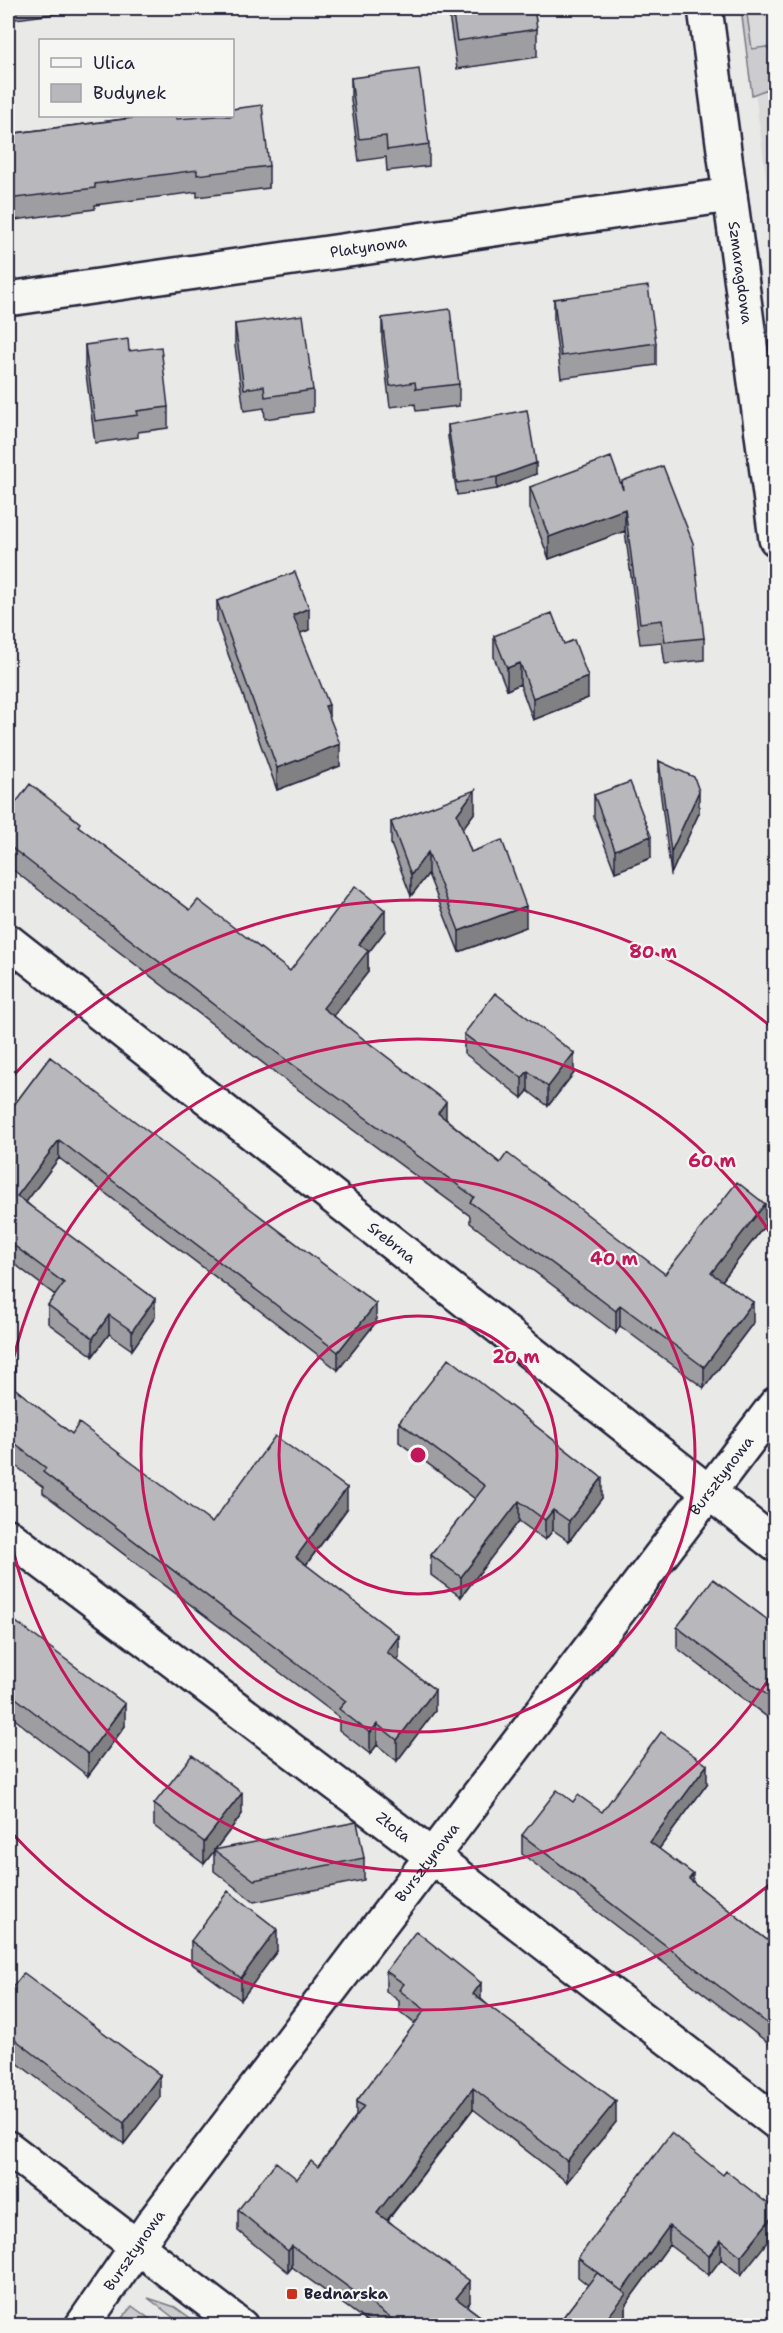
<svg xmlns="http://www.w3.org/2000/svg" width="783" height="2333" viewBox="0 0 783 2333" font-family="'Shantell Sans',sans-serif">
	<rect width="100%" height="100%" fill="#e9e9e7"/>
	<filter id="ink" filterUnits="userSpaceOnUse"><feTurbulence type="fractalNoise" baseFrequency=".0167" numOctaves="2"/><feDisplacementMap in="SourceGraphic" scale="12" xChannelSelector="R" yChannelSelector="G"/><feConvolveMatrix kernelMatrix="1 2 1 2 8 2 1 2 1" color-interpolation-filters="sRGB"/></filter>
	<g filter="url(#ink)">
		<path fill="#dadada" d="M744,8H775V245Z"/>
		<path fill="#ccccce" stroke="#777784" stroke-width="1.5" d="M741,8H746L752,49L766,47L775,54V86L752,95Z
			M148,2298L175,2307L200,2325H183Z
			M132,2306L158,2325H116Z"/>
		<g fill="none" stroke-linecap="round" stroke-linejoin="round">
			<g stroke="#22223b" stroke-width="38">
				<g id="minor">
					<path id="s1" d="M705,8L776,539"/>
					<path id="s2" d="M8,299L730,195"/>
					<path id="s3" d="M8,941L776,1545"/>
					<path id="s4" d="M8,1536L433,1857L776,2122"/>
					<path d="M8,2148L241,2326"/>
					<path id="s5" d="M82,2326L156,2219L776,1404"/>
				</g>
			</g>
			<use href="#minor" stroke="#f6f6f2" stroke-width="33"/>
		</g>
		<path fill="#9e9ea2" stroke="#22223b" stroke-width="1.5" d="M8,8H101L8,20Z
			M448,8H534L537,29V57L457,69Z
			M351,78L429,144V166L387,171L386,157L359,161L351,100Z
			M139,116H176V119L269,166V188L197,197V192L95,205V209L8,221V134L139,117Z
			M554,299L656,343V365L561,378L554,321Z
			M382,318L459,384V406L416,411L415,404L390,407L382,340Z
			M235,324L313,390V412L265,419L264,408L244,411L235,346Z
			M85,345L129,351L168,407V428L138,432V437L95,443L85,366Z
			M8,414L10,437V458L8,459Z
			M448,425L536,474L497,489L457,495L448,437Z
			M622,481L704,638V660L665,664L662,642L640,644L625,531L549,559L530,508V487H622Z
			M217,601L309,630L300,633L340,766L277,790L217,623Z
			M494,636L564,644L588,698L533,720L520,684L507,690L494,657Z
			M659,761L699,813L671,874L659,782Z
			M594,795L651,858L615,872L594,817Z
			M475,812L462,829L471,852L526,927L459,952L428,874L411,896L391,844V822Z
			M8,813L80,828L190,910L290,971L385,931L368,953V972L334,1016L446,1119L500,1163L665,1274L765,1225L722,1281L753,1323L704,1388L620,1326L616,1333L470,1223V1216L281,1077L8,866Z
			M464,1034L574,1073L548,1106L528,1091L522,1098L464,1053Z
			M50,1057L376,1322L338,1370L59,1158L26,1202L155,1317L132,1350L109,1334L93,1356L48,1323V1305L55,1295L8,1259V1113Z
			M8,1364L15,1389L72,1434L212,1523L347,1509L306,1565L399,1657L397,1660L435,1711L397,1761L377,1745L370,1754L339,1730V1717L43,1493V1487L8,1460Z
			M399,1422L602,1498L569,1541L553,1530L545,1540L519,1521L461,1597L431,1575V1555L475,1499L399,1442Z
			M8,1616L125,1726L88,1776L8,1714Z
			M776,1626L775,1723L677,1648V1627Z
			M707,1784L659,1849L693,1882L776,1947V2049L522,1854V1835Z
			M154,1804L242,1814L215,1850L364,1858V1880L254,1902L214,1871V1851L204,1864L154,1826Z
			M191,1941L277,1951L241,2000L191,1963Z
			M386,1971L481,1999L616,2122L567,2182L473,2109L388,2220L470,2302L467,2306L492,2325H372L292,2267L288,2272L238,2231V2210L297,2179L318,2167L356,2116V2102L415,2024L399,2011V2001L386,1991Z
			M8,1993L160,2097L124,2144L8,2056Z
			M723,2175L776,2210L741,2275L721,2259L709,2275L669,2245L626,2304V2316L619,2325H557L588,2285L578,2277V2258Z"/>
		<path fill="#818184" stroke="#22223b" stroke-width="1.5" d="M536,463V474L497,489V477Z
			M625,509V531L549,559V537Z
			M309,608V630L293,636V615Z
			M520,663V684L507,690V668Z
			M588,677V698L533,720V698Z
			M329,705V727L325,706Z
			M340,744V766L277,790V768Z
			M475,790V812L457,836V814Z
			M699,791V813L671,874V852Z
			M651,836V858L615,872V850Z
			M428,852V874L411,896V875Z
			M526,906V927L459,952V931Z
			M385,910V931L368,953V972L323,1029V1008L359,944Z
			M574,1053V1073L548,1106V1087Z
			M528,1071V1091L522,1098V1078Z
			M446,1102V1123L438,1113Z
			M59,1140V1158L17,1214V1196Z
			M765,1204V1225L711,1295V1273Z
			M155,1299V1317L132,1350V1331Z
			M753,1302V1323L704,1388V1367Z
			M376,1304V1322L338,1370V1352Z
			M620,1305V1326L616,1333V1311Z
			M109,1315V1334L93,1356V1338Z
			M15,1369V1390L8,1400V1379Z
			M602,1478V1498L569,1541V1521Z
			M347,1488V1509L296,1578V1557Z
			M519,1501V1521L461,1597V1577Z
			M553,1510V1530L545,1540V1520Z
			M399,1636V1657L387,1672V1652Z
			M435,1690V1711L397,1761V1740Z
			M125,1704V1726L88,1776V1754Z
			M377,1724V1745L370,1754V1733Z
			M707,1765V1784L650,1861V1842Z
			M242,1793V1814L204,1864V1842Z
			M693,1874V1893L689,1879Z
			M277,1929V1951L241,2000V1978Z
			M481,1983V2004L473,1994Z
			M160,2075V2097L124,2144V2123Z
			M473,2088V2109L377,2233V2213Z
			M616,2101V2122L567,2182V2161Z
			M776,2212V2231L741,2275V2256Z
			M669,2226V2245L626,2304V2316L619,2325H602L622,2291Z
			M721,2240V2259L709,2275V2256Z
			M292,2246V2267L288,2272V2251Z
			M470,2281V2302L456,2319V2298Z"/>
		<path fill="#b8b8bc" stroke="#22223b" stroke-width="1.5" d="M452,8H534L537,29L457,41Z
			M419,69L429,144L387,150L386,136L359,139L351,78Z
			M262,105L269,166L197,175V170L95,184V188L8,199V134L140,117V116H176V119L217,116H232V109Z
			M648,286L656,343L561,356L554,299Z
			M450,309L459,384L416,389L415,382L390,386L382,318Z
			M303,315L313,390L265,397L264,386L244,389L235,324Z
			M128,339L129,351L161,347L168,407L137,411L138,415L95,421L85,345Z
			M527,410L536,463L497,477L457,483L448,425Z
			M8,414L10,437H8Z
			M611,457L623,490L622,481L663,466L693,543L704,638L665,642L662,620L640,623L625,509L549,537L530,487Z
			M295,572L309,608L293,615L329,705L325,706L340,744L277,768L217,601Z
			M552,613L564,644L574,640L588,677L533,698L520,663L507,668L494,636Z
			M659,761L694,777L699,791L671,852Z
			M630,782L651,836L615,850L594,795Z
			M30,784L80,823L78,826L190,910L198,900L290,971L355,886L385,910L359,944L368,951L323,1008L446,1102L438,1113L500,1163L507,1153L665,1274L737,1182L765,1204L711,1273L753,1302L704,1367L620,1305L616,1311L470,1202L474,1197L281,1056L8,845V813Z
			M475,790L457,814L471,852L502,840L526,906L459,931L428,852L411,875L391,822Z
			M495,993L574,1053L548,1087L528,1071L522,1078L464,1034Z
			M50,1057L376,1304L338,1352L59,1140L17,1196L155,1299L132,1331L109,1315L93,1338L48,1305L64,1283L8,1241V1113Z
			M449,1358L602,1478L569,1521L553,1510L545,1520L519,1501L461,1577L431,1555L485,1486L399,1422Z
			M8,1364L15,1369L8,1379Z
			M8,1383L72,1434L79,1423L212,1523L275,1436L347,1488L296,1557L399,1636L387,1652L435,1690L397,1740L377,1724L370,1733L339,1709L346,1701L43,1472L46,1468L8,1439Z
			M713,1579L776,1626L775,1701L677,1627Z
			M8,1616L125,1704L88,1754L8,1692Z
			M661,1732L707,1765L650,1842L693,1874L689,1879L776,1947V2030L522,1835L557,1790L573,1802L578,1795L602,1812Z
			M192,1755L242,1793L204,1842L154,1804Z
			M357,1822L364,1858L254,1880L214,1850Z
			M228,1891L277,1929L241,1978L191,1941Z
			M416,1931L481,1983L473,1994L616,2101L567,2161L473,2088L377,2213L470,2281L456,2298L492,2325H400L292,2246L288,2251L238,2210L276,2162L297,2179L311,2161L318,2167L364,2106L356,2102L425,2010L399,1990L404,1984L386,1971Z
			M24,1973L160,2075L124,2123L8,2034V1993Z
			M671,2133L723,2175L726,2171L776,2210V2212L741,2256L721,2240L709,2256L669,2226L622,2291L578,2258Z
			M597,2273L626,2294L602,2325H557Z"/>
	</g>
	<g fill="none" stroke="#c2185b" stroke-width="3">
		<circle cx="418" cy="1455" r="139"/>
		<circle cx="418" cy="1455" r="277"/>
		<path d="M775 1669A416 416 0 0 1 8 1524M8 1386A416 416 0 0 1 775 1241"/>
		<path d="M775 1880A555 555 0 0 1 9 1830M9 1080A555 555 0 0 1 775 1030"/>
	</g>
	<rect fill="#c8321e" stroke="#f6f6f2" stroke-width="2" x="286" y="2288" width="12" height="12" rx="3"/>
	<g text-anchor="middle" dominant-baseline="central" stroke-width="4.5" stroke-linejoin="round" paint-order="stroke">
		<g font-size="15" fill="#22223b" stroke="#f6f6f2">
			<text stroke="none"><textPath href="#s2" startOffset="364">Platynowa</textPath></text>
			<text stroke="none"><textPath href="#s1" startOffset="267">Szmaragdowa</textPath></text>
			<text stroke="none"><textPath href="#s3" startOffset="488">Srebrna</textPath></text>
			<text stroke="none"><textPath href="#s5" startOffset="1064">Bursztynowa</textPath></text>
			<text stroke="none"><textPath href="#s4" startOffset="483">Złota</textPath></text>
			<text stroke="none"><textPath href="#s5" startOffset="578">Bursztynowa</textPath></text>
			<text stroke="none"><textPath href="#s5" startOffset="92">Bursztynowa</textPath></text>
		</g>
		<g font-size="15" font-weight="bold" fill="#22223b" stroke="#f6f6f2" text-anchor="start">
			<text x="304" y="2294">Bednarska</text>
		</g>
	</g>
	<circle cx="418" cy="1455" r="9" fill="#c2185b" stroke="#f6f6f2" stroke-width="3"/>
	<g font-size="18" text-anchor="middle" font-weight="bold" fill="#c2185b" stroke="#f6f6f2" stroke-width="4.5" stroke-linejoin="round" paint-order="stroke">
		<text x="653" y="958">80 m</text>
		<text x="712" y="1167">60 m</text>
		<text x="614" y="1265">40 m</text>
		<text x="516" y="1363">20 m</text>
	</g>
	<rect width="783" height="2333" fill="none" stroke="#f6f6f2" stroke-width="30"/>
	<rect x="15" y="15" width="753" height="2303" fill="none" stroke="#22223b" stroke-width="2" filter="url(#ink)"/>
	<rect x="39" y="39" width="195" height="78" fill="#f6f6f2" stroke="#a1a1a9" stroke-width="1.5"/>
	<rect x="51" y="58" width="30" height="9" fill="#f6f6f2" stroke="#a1a1a9" stroke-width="1.5"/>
	<text x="93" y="69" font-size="18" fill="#22223b">Ulica</text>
	<rect x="51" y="84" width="30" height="18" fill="#b8b8bc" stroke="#a1a1a9" stroke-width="1.5"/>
	<text x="93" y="99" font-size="18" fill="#22223b">Budynek</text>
</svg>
